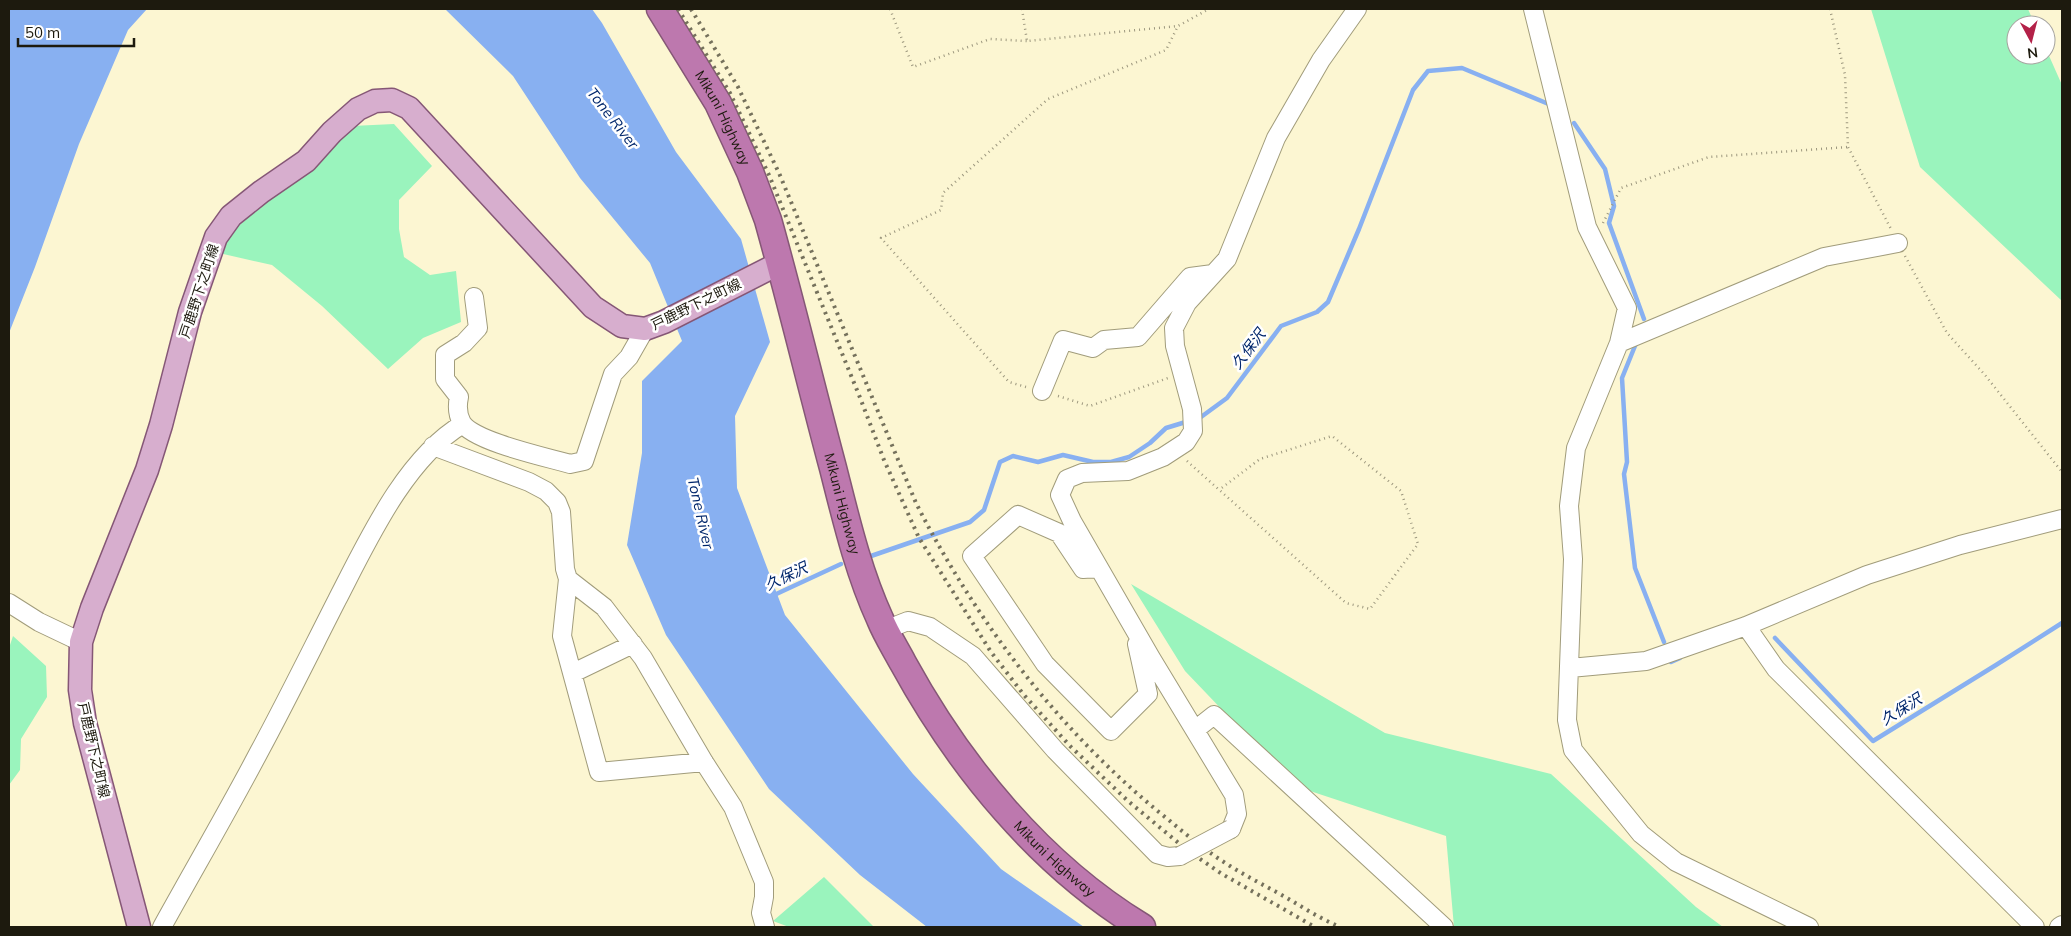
<svg xmlns="http://www.w3.org/2000/svg" width="2071" height="936" viewBox="0 0 2071 936" font-family="Mulish,'Noto Sans JP',sans-serif">
	<rect width="100%" height="100%" fill="#fcf6d2"/>
	<path fill="#9af4bd" d="M1871,9H2028L2035,25H2016V55H2046V49L2062,85V301L1920,167Z
		M394,124L432,166L399,200V229L404,257L430,275L456,271L461,322L423,338L388,369L322,306L272,265L210,251L352,126Z
		M1131,584L1385,733L1551,774L1696,907L1723,927H1454L1446,836L1295,786L1185,671Z
		M13,636L46,666L47,697L21,739L20,770L9,785V648Z
		M824,877L874,927H789L773,921Z"/>
	<path fill="#88b0f1" d="M9,9H147L128,30L79,144L35,267L9,333Z
		M445,9H592L602,23L676,152L741,239L770,342L735,416L737,488L785,615L913,774L1001,869L1084,927H927L860,875L769,789L666,635L627,545L642,453V381L682,341L650,263L580,178L513,76Z"/>
	<g fill="none" stroke-linecap="round" stroke-linejoin="round">
		<path stroke="#88b0f1" stroke-width="4.5" d="M1574,123L1605,169L1614,206L1609,223L1644,319
			M1637,341L1622,378L1627,462L1624,474L1635,568L1664,642
			M1196,419L1201,417L1227,398L1281,326L1317,312L1328,302L1359,229L1413,90L1428,71L1462,68L1551,105
			M871,556L970,522L984,510L1000,462L1013,456L1038,462L1063,455L1093,462H1111L1129,457L1150,443L1166,428L1189,421
			M772,596L841,564
			M1775,638L1873,741L1996,665L2062,623
			M1671,662L1680,658"/>
		<g stroke="#a19c7b" stroke-width="20">
			<path id="minor" d="M1533,9L1587,227L1627,308L1619,343L1576,448L1569,506L1573,559L1567,720L1573,750L1641,834L1676,862L1809,927
				M474,297L478,328L464,343L445,355V379L459,397C457,406 457,414 462,423C475,442 546,457 570,464L584,461L613,374L629,357L645,329
				M1619,343L1824,257L1898,243
				M1042,391L1063,340L1093,348L1104,340L1138,337L1190,277L1213,274
				M433,446L529,482L546,491L557,502L561,512L565,569L568,579L604,607L643,658L704,762L733,807L764,882V897L761,913L765,927
				M1099,568L1083,569L1059,533L1018,515L972,556L1045,664L1111,731L1148,694L1137,644
				M568,579L562,636L599,772L704,762
				M9,603L39,622L81,642
				M1746,626L1776,669L2035,927
				M885,630L908,621L930,627L973,656L1055,750L1157,854L1168,857L1180,856
				M1570,668L1646,661L1746,626L1867,575L1960,545L2062,519
				M573,673L633,644
				M1195,730L1214,715L1444,927
				M1231,829L1237,814L1234,795L1151,658L1072,521L1060,495L1067,479L1082,473L1128,471L1163,457L1186,442L1193,431L1192,409L1175,346L1174,328L1187,303L1227,259L1276,138L1321,60L1357,9
				M162,927C194,869 228,811 259,752C286,702 311,651 337,600C367,542 405,458 463,424
				M2059,927L2062,925"/>
		</g>
		<g stroke="#855776" stroke-width="25">
			<path id="major" d="M139,927L85,723L80,690L81,642L92,608L147,470L161,425L190,312L216,237L231,216L261,192L306,161L332,132L358,109L375,101L392,100L409,108L593,307L622,326L645,329L664,322L780,263"/>
		</g>
		<g stroke="#855776" stroke-width="29">
			<g id="highway">
				<path id="s1" d="M660,9L718,103L750,172L768,220C791,302 811,386 833,468C846,519 858,571 880,619C886,634 895,648 903,663C960,767 1040,865 1142,927"/>
			</g>
		</g>
		<path stroke="#9c977e" stroke-width="2.5" stroke-dasharray="1 4" stroke-linecap="butt" d="M890,9L913,67L990,39L1027,41
			M1022,9L1027,41L1178,26
			M1830,9L1845,75L1848,147L1891,229
			M1603,223L1621,188L1709,157L1848,147
			M1905,256L1947,333L1985,375L2062,472
			M1026,387L1009,382L881,238L941,210L943,193L1048,99L1166,50L1178,26L1209,9
			M1058,396L1090,406L1168,378
			M1187,461L1188,462L1346,603L1370,609L1418,544L1401,491L1332,436L1260,459L1219,490"/>
		<use href="#minor" stroke="#fff" stroke-width="18"/>
		<use href="#major" stroke="#d7aece" stroke-width="22"/>
		<use href="#highway" stroke="#bd78ae" stroke-width="26"/>
		<path stroke="#75715c" stroke-width="4" stroke-dasharray="2.5 5" stroke-linecap="butt" d="M678,9L730,93L769,175L859,395L884,460L919,538L991,652L1024,695L1070,746L1128,801L1187,850L1222,874L1315,927
			M691,9L738,87L779,173L916,503C978,625 1063,736 1170,821C1189,837 1209,853 1230,866C1249,878 1268,887 1287,898C1304,908 1321,919 1340,927"/>
		<g stroke="#a19c7b" stroke-width="20" stroke-linecap="butt">
			<path id="minor-bridge" d="M1180,856L1231,829"/>
		</g>
		<use href="#minor-bridge" stroke="#fff" stroke-width="18"/>
	</g>
	<g text-anchor="middle" dominant-baseline="central" stroke-width="5" stroke-linejoin="round" paint-order="stroke">
		<g font-size="14" fill="#1d1a0e" stroke="#fff">
			<text stroke="none"><textPath href="#s1" startOffset="126">Mikuni Highway</textPath></text>
			<text transform="translate(199 291) rotate(-72)">戸鹿野下之町線</text>
			<text transform="translate(696 304) rotate(-26)">戸鹿野下之町線</text>
			<text stroke="none"><textPath href="#s1" startOffset="531">Mikuni Highway</textPath></text>
			<text transform="translate(94 750) rotate(77)">戸鹿野下之町線</text>
			<text stroke="none"><textPath href="#s1" startOffset="951">Mikuni Highway</textPath></text>
		</g>
		<g font-size="15" font-style="italic" fill="#00266b" stroke="#fff">
			<text transform="translate(613 118) rotate(52)">Tone River</text>
			<text transform="translate(1248 349) rotate(-53)">久保沢</text>
			<text transform="translate(701 513) rotate(77)">Tone River</text>
			<text transform="translate(786 576) rotate(-25)">久保沢</text>
			<text transform="translate(1901 709) rotate(-32)">久保沢</text>
		</g>
	</g>
	<rect width="2071" height="936" fill="none" stroke="#1d1a0e" stroke-width="20"/>
	<g transform="translate(2031 40) rotate(173)"><circle r="24" fill="#ffffff" stroke="#a5a39f"/>
	<path d="M0-4L9 19L0 12L-9 19Z" fill="#b32148"/>
	<text y="-8" font-size="14" font-weight="bold" text-anchor="middle" fill="#1d1a0e">N</text>
	</g>
	<path d="M18 38v8h116v-8" fill="none" stroke="#1d1a0e" stroke-width="2.5"/>
	<text x="25" y="38" font-size="15" fill="#1d1a0e" stroke="#ffffff" stroke-width="4" paint-order="stroke">50 m</text>
</svg>
